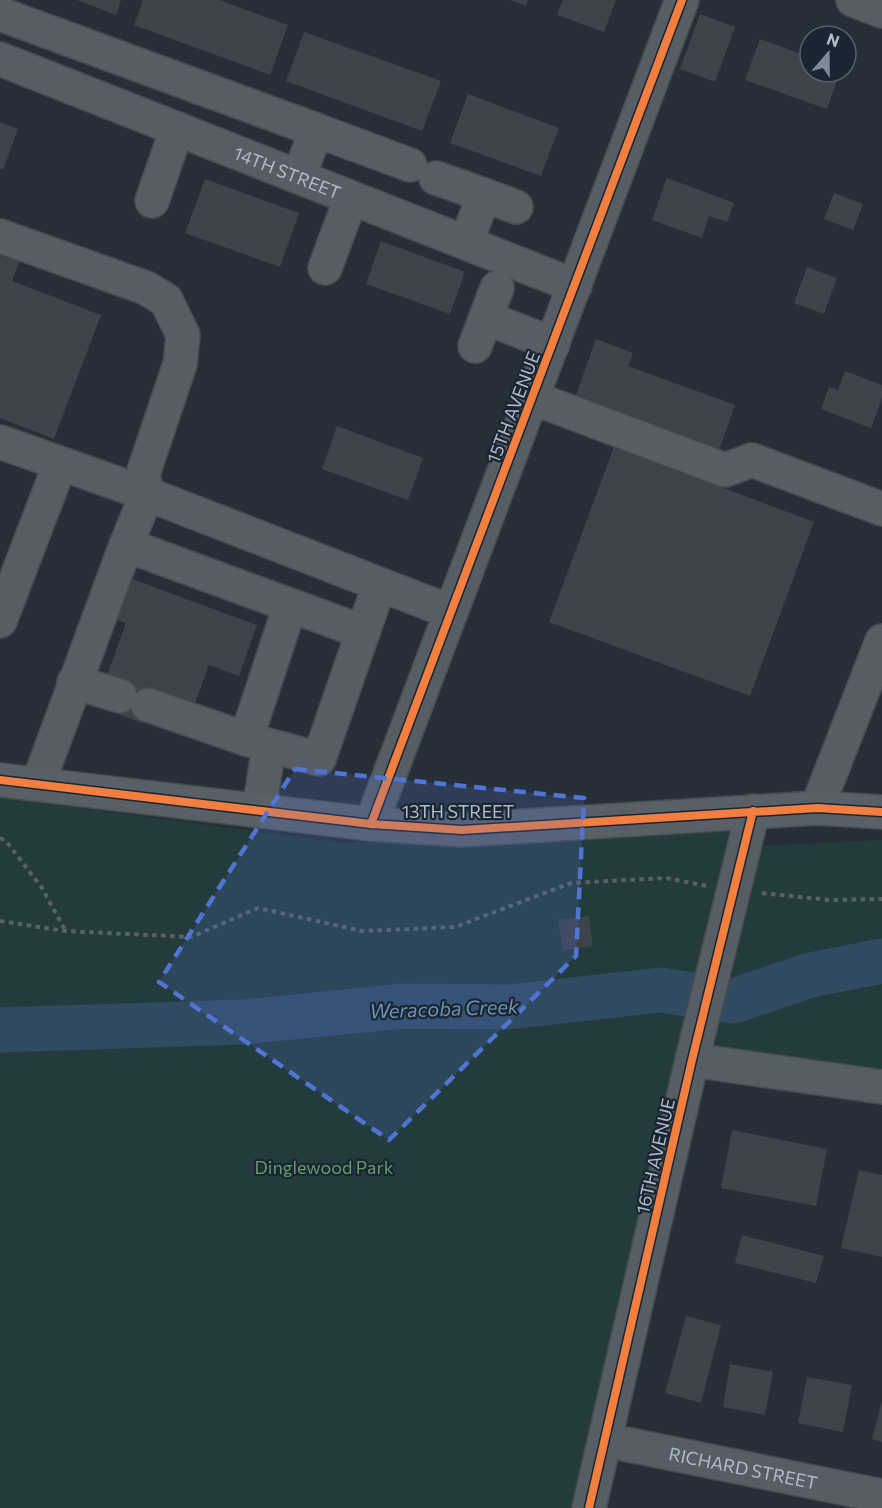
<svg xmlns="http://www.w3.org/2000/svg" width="882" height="1508" viewBox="0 0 882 1508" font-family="Commissioner,sans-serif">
	<rect width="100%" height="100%" fill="#262f37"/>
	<path fill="#233b3d" d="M0,798L343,843L738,826L576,1508H0Z
		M882,840V1072L706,1047L759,846Z"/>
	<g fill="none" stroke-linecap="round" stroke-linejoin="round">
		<path stroke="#304a62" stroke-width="45" d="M0,1030L244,1022L403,1006L509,1007L660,990L734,1001L810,975L882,961"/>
	</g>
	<path fill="#3c434a" d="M77,0H121L116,15Z
		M143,0H219L288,25L270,75L134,25Z
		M510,0H528L526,6Z
		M563,0H616L604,32L557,15Z
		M700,14L735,27L715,82L680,69Z
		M304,32L441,81L422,131L286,81Z
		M760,39L810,57V72H840L827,109L745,80Z
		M468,94L559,128L541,176L450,143Z
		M0,122L18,129L3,170L0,169Z
		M667,178L734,203L727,222L709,216L702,238L652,220Z
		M205,179L299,213L280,267L185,233Z
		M834,193L863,204L853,230L824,219Z
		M381,241L465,272L450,314L366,284Z
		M0,252L20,260L12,281L101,315L54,439L0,418Z
		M807,267L837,278L824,314L794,303Z
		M596,339L633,353L628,366L735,405L719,451L575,398Z
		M845,371L882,385V398L871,428L821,409L829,387L838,390Z
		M337,426L423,458L408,500L322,469Z
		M614,447L814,522L750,696L549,622Z
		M127,577L257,625L239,676L209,665L195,703L155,689L142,723L115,713L120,696L106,678L126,623L112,618Z
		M589,916L593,946L563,951L558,920Z
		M732,1130L827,1149L816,1206L721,1188Z
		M859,1170L882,1175V1257L841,1248Z
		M742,1235L824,1256L816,1283L735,1263Z
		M686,1316L721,1325L701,1403L665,1393Z
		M730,1364L773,1372L765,1415L723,1407Z
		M807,1377L852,1385L843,1432L798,1423Z
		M882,1401V1442L872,1439Z"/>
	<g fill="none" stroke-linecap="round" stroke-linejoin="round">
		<g stroke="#454b51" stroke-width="36">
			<g id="minor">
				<path d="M853,0L882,11"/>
				<path d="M0,14L316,130"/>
				<path id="s1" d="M0,59L575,286"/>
				<path d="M299,177L316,130L410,165"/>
				<path d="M436,178L484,195"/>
				<path d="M152,201L177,129"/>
				<path d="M0,236L146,288L166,300L183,335L180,364L143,474L147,494L451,612"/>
				<path d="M466,243L484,195L516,207"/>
				<path d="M325,268L351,198"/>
				<path d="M486,318L553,344"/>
				<path d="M475,346L497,288"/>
				<path d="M533,398L725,470L752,460L882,509"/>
				<path d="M0,442L147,494L126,545"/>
				<path d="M0,621L60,464"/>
				<path d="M74,682L120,696"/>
				<path d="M148,705L246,739L319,759L363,632"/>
				<path d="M246,739L290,606"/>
				<path d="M38,784L126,545L363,632L379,586"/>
				<path d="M817,808L882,641"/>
				<path d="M259,811L269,746"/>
				<path d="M371,824L682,0"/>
				<path d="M692,1060L882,1087"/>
				<path id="s2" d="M605,1440L882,1496"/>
				<path d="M589,1508L692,1060L753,811"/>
			</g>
		</g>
		<g stroke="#434b53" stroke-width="36">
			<path id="major" d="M0,780L371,824L462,830L817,808L882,812"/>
		</g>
		<path stroke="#596168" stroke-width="4" stroke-dasharray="4.5 4.5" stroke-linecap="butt" d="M0,838L6,841L42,888L65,930
			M762,893L829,900L882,899
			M0,921L65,931L191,937L258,908L362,931L455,927L571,883L666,878L707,886"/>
		<use href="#minor" stroke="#565d64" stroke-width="33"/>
		<use href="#major" stroke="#595f67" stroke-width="33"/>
		<g stroke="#192631" stroke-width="11">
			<path id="cycleway" d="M0,780L371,824L462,830L817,808L882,812
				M371,824L682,0
				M589,1508L692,1060L753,811"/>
		</g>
		<use href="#cycleway" stroke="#f27e40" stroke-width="8"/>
	</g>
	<path fill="#5074d3" fill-opacity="0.2" stroke="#5074d3" stroke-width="4.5" stroke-dasharray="12 8" stroke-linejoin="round" d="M295,769L584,798L576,956L389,1140L159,982Z"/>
	<g text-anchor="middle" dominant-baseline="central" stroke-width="4.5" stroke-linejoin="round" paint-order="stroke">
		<g font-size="18" fill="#afbbc9" stroke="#192631">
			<text stroke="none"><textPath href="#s1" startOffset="309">14TH STREET</textPath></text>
			<text transform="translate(513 407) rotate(-69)">15TH AVENUE</text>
			<text x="458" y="811">13TH STREET</text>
			<text transform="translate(655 1156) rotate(-77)">16TH AVENUE</text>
			<text stroke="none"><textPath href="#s2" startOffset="141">RICHARD STREET</textPath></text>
		</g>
		<g font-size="18" fill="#639c6a" stroke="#192631">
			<text x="324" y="1167">Dinglewood Park</text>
		</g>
		<g font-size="20" font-style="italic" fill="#6c90b0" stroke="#192631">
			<text transform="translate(444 1008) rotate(-2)">Weracoba Creek</text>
		</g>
	</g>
	<g transform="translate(828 54) rotate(20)"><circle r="28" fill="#192631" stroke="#55626e" stroke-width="1.5"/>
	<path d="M0-4.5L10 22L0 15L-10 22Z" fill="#7f8a96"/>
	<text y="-9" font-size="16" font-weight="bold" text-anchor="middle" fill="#afbbc9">N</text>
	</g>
</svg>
